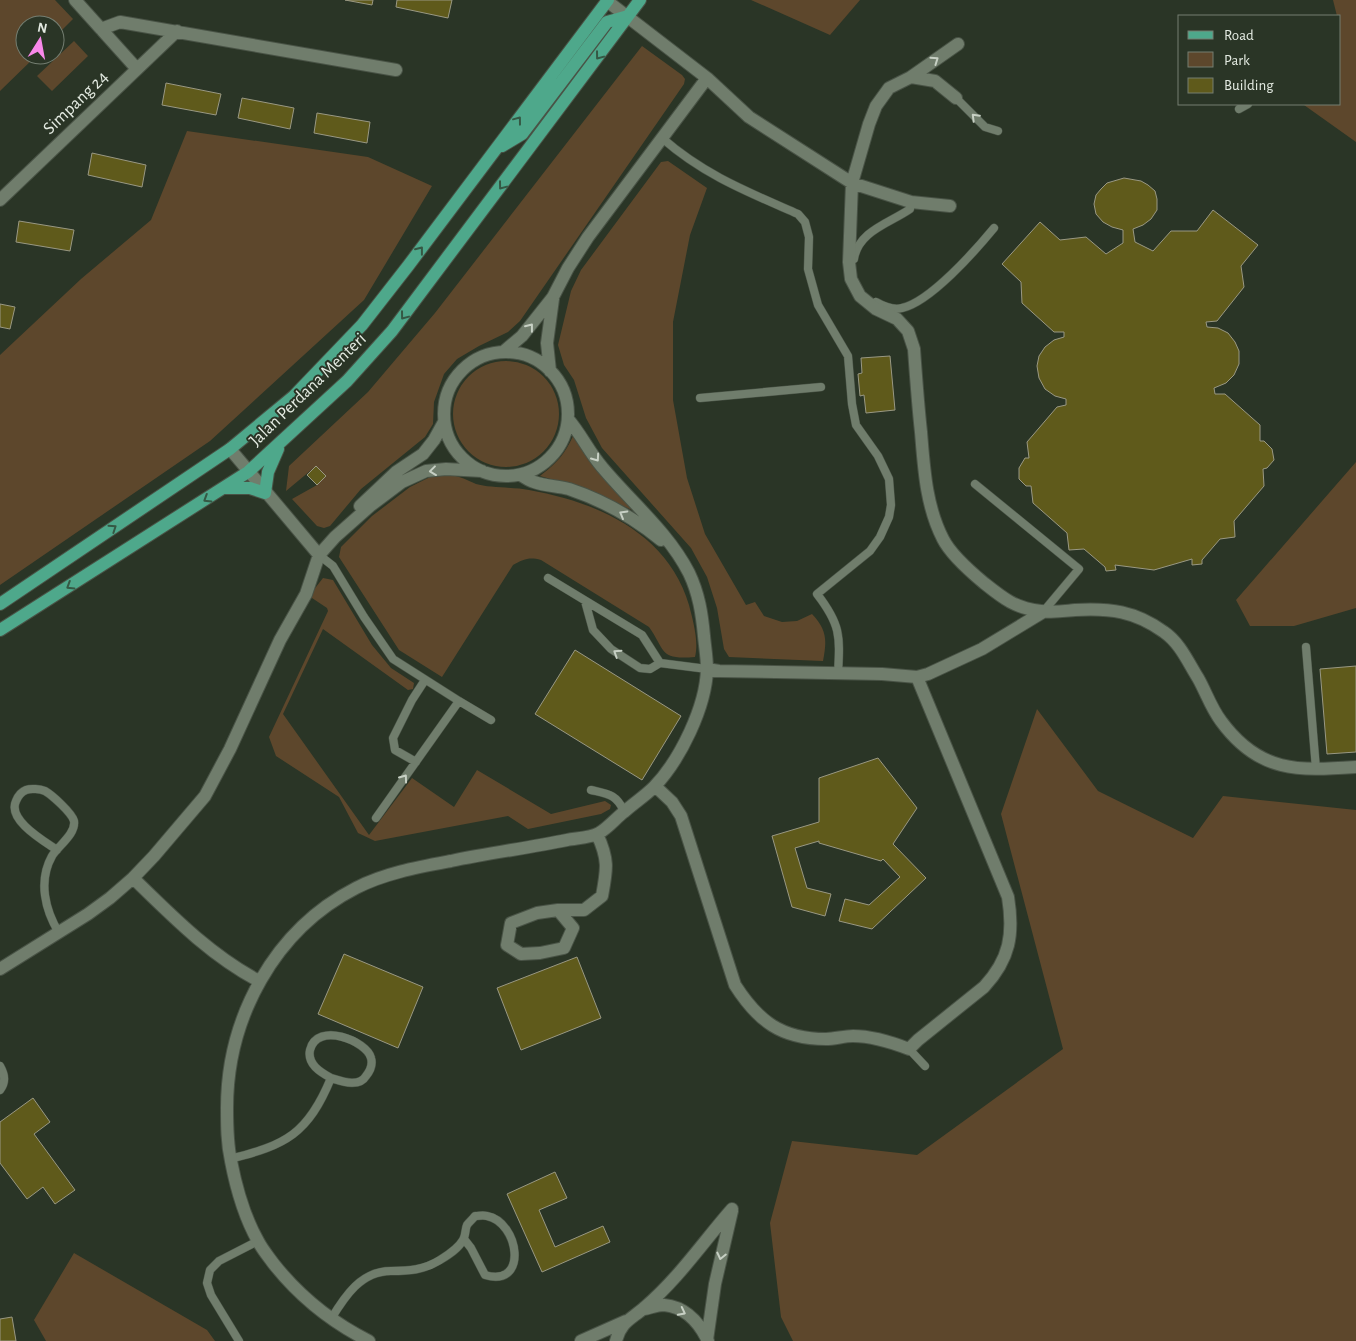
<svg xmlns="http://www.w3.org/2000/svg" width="1356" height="1341" viewBox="0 0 1356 1341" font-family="'Alegreya Sans',sans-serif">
	<rect width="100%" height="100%" fill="#2a3526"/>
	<path fill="#5d472c" d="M0,0H55L73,19L55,37V25H25V55H37L0,91Z
		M751,0H860L830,35Z
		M1333,0H1356V142L1304,105L1305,104H1340V16H1337Z
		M74,41L88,56L52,91L37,76Z
		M642,46L682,75L685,79L684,84L520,321L508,332L479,346L457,359L444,374L434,402L433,424L425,437L361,489L330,526L324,528L317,526L292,499L317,485L326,476L316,466L286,491L289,466L368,392L435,313Z
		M187,131L368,157L432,186L364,300L210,441L0,585V355L81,279L151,220Z
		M668,161L707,188L690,235L673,322V400L687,478L705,534L746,605L755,602L764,616L782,622L797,621L812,614C827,630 827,640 823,661L729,657L724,649L717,608L707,577L691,548L602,448L586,418L574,380L564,365L558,345L571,291L581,270L661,162Z
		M453 414a53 53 0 1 1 106 0a53 53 0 1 1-106 0Z
		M574,434L588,459L632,510L582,488L540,476C557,463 565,454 574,434Z
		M1356,462V608L1294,626H1250L1236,600Z
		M451,475C462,477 467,480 476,484C489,488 514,487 529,490C597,502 668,533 689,605C693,621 699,641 695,657C659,660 666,651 649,627L541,560C529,557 524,559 513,565L442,677L399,650L339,557L341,547L372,516L410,487L430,477Z
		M323,578L333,580L372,645L391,668L414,683L413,689L408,690L323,629L283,714L369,835L412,778L454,807L477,770L551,814L605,801L611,805L610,809L601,814L528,829L508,816L375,841L358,833L339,797L276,756L269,737L328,611L327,608L309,596Z
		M1037,709L1098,791L1193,838L1223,796L1356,810V1341H793L781,1317L770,1223L792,1141L917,1155L1063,1049L1001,814Z
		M74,1253L207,1330L215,1341H46L34,1320Z"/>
	<path fill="#5f5a1b" stroke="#999883" d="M345,0H373L372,5Z
		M397,0H452L448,18L396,7Z
		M166,83L221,94L216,115L162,105Z
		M242,98L294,108L290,129L238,118Z
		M317,113L370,122L367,143L314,133Z
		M92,153L146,165L142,187L88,175Z
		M1124,178L1141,181L1148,185L1155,191L1157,199V210L1151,219L1143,225L1133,229L1135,242L1153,251L1171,231H1197L1213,210L1258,245L1241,266L1244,287L1217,321L1206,322L1207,327L1218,328L1228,333L1235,342L1239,351V364L1234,375L1226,383L1214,388L1215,394H1225L1260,425V441H1264L1272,449L1274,460L1267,468L1263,469L1264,486L1234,521L1235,537L1220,539L1202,560V564L1192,565V559L1154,570L1115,565L1116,570L1106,571L1105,567L1084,549L1069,550L1067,533L1033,503L1031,486H1026L1019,479V468L1025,458H1029L1027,442L1057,407L1066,405V399L1055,396L1045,389L1039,378L1037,366L1039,356L1045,347L1054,340L1064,337V332H1054L1022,303L1021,282L1002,264L1040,222L1060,240L1086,237L1106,254L1123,243V230L1112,227L1103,222L1096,214L1094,204L1096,195L1101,189L1107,183Z
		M19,221L74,230L70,251L16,242Z
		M0,304L15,307L10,329L0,327Z
		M890,356L895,410L866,413L864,395L860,396L858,374L862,373L861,358Z
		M316,466L326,476L317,485L307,475Z
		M575,650L681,716L642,780L535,714Z
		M1356,666V752L1327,754L1320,669Z
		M878,758L917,808L893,844L926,878L872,929L839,921L845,899L869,905L900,877L883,859L881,861L819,843V841L795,848L807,888L831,894L825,916L792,907L772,836L819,822V778Z
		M344,954L423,987L398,1048L318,1014Z
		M577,957L601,1018L521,1050L497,988Z
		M33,1098L50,1122L34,1134L75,1190L55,1204L43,1187L27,1199L0,1163V1122Z
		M555,1172L567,1198L539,1210L555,1247L603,1226L610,1242L542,1272L507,1194Z
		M12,1317L16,1341H0V1319Z"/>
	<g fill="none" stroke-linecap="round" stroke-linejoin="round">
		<g stroke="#495346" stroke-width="9">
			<path id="service" d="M956,98L985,127L998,131
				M1239,109L1248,104
				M662,138C704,175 748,192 798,214L805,222L809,237L808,269L818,305L848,356L852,404L856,425L878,456L889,479L891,505L889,517L880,537L870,551L817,594C841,625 840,636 838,674
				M854,259C858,231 890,223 910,209L911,202
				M876,302C883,306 894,310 902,308C930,302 975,251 994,228
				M700,398L821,387
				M975,484L1079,569L1043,612
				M319,555L333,566L364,617L393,659L459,701L491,720
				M548,578L642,635L660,663L707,669
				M585,601L593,630L611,649L640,668L650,669L660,663
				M1306,647L1316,769
				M416,762L395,750L393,738L412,700L425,680
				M591,790C608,794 616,794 624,811
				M376,818L459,701
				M57,850C44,841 7,820 16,801C18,796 21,792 26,790C31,788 40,789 45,791C52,795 72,813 74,821C76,834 58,846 52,856C38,881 45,910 59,933
				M909,1049L925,1066
				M0,1066C5,1075 6,1082 0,1090
				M230,1159C286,1145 308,1134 331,1078C320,1072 307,1064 310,1050C317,1021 367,1041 371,1058C373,1065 370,1071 366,1076C359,1088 341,1081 331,1078
				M331,1319C345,1296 361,1271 391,1271C409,1271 424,1270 440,1260C448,1255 458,1249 463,1240C466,1235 465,1229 467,1225C469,1222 473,1219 475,1216C479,1216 483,1215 487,1216C519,1222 529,1288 485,1275L471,1248L464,1239
				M239,1341L211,1295L207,1283L210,1270L219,1261L258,1241"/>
		</g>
		<g stroke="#495346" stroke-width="14">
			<path id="minor" d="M75,0L137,69
				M607,1L707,78L749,117L852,183L911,202L950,206
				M101,29L120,22L396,70
				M958,44L911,77L889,88L876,106L869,124L852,183L849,262L851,279L860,296L876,309L897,319L908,331L914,349C916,377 918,405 921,432C924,469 926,506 943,539C950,553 972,573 984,583C1004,599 1015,608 1041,611C1052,613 1064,611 1075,610C1110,608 1135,611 1164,632C1180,643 1188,662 1198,678C1206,692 1211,708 1221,721C1259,773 1298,771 1356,767
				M911,77L935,81L956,98
				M0,200L177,31
				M503,352L522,336L553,297L568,268L588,237L707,78
				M444 414a62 62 0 1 1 124 0a62 62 0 1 1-124 0Z
				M550,371L547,343L553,299
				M230,449L319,555
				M520,475C525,477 529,481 534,482C545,486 557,486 569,489C602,500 634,518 661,540
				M360,506L396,472L423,454L434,440L444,422
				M707,669L719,671L882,674L917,677L928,674L982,649L1043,612
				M655,786L672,802L681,816L735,985C758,1021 781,1039 826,1039C835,1039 844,1036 853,1036C872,1036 891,1042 909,1049L918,1040L984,987C1010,959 1014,934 1008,897L917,677
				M133,878C172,916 210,955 259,981
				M558,910L573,928L564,948L540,953L521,954L507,945L511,923L537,913L558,910H584L602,896C607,869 609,860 597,834
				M0,969L88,914L110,898L133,878L154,856L205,796L230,749L280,640L306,594L319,555L335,537L370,506L402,482L426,471L446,469L482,471
				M644,1309C650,1308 657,1305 664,1305C686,1307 699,1322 708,1341
				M707,1340L715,1284L732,1211
				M369,1341C331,1322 299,1296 273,1263C268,1256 262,1249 258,1241C245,1218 236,1187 231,1161C227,1143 227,1126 227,1108C227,1018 274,930 356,888C385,873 419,867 451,861C489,853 528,848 567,840C577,838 590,838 599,833C608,828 616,818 624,812C634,803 645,796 654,787C680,760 706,707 707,669C707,658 705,647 704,636C702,614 699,594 689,573C668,532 631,502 602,467C589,452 581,434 568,419
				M581,1341L626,1321
				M616,1341C621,1321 632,1319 645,1307C679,1278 703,1242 732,1209"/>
		</g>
		<g stroke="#495346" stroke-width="14">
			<path id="primary" d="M502,146L522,134L607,22L628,16
				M225,488H250L265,493L268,472L278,449
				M0,604L230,449L294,396L362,325L408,266L608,0
				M0,630L248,472L347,381L392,331L640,0"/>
		</g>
		<use href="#service" stroke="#707d6c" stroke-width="8"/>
		<use href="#minor" stroke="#707d6c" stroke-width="12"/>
		<use href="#primary" stroke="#4ea88b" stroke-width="12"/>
	</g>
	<defs><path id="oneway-chevron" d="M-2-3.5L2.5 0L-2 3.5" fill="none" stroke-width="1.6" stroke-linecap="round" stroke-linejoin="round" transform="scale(1.25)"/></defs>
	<g stroke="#355844">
		<use href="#oneway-chevron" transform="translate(599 56) rotate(127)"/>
		<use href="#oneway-chevron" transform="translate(518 120) rotate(-53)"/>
		<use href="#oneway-chevron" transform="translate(502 186) rotate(127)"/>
		<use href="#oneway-chevron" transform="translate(420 250) rotate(-52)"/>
		<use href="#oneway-chevron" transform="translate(404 316) rotate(127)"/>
		<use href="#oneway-chevron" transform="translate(207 499) rotate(148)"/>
		<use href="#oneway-chevron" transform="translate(113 528) rotate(-34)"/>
		<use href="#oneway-chevron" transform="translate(70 586) rotate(148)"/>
	</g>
	<g stroke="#c7d0c4">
		<use href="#oneway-chevron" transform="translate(935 60) rotate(-35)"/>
		<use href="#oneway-chevron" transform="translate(975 117) rotate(-135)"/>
		<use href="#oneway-chevron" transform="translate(530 327) rotate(-52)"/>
		<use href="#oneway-chevron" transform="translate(596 458) rotate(55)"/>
		<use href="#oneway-chevron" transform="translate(433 471) rotate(173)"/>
		<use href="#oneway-chevron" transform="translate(623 514) rotate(-150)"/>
		<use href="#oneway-chevron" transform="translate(617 653) rotate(-147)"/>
		<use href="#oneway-chevron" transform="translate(404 778) rotate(-54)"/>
		<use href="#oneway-chevron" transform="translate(721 1256) rotate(103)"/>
		<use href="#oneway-chevron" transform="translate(682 1312) rotate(27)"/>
	</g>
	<g text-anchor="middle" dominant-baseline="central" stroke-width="4" stroke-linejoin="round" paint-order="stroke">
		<g font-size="18" fill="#e4ebe2" stroke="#2a3526">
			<text transform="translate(76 103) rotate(-44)">Simpang 24</text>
			<text transform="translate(308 390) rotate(-44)">Jalan Perdana Menteri</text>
		</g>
	</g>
	<rect x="1178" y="15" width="162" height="90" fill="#2a3526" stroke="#747e71"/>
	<rect x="1188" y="31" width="25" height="8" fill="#4ea88b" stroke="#747e71"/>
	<text x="1224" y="40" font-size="15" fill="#e4ebe2">Road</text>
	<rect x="1188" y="52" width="25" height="15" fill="#5d472c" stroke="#747e71"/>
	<text x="1224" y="65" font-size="15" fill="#e4ebe2">Park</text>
	<rect x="1188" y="78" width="25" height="15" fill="#5f5a1b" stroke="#747e71"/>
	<text x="1224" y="90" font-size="15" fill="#e4ebe2">Building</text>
	<g transform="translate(40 40) rotate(11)"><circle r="24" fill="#2a3526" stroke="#747e71"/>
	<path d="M0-4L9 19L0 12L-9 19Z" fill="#f888ea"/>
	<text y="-8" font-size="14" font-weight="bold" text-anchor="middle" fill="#e4ebe2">N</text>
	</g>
</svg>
